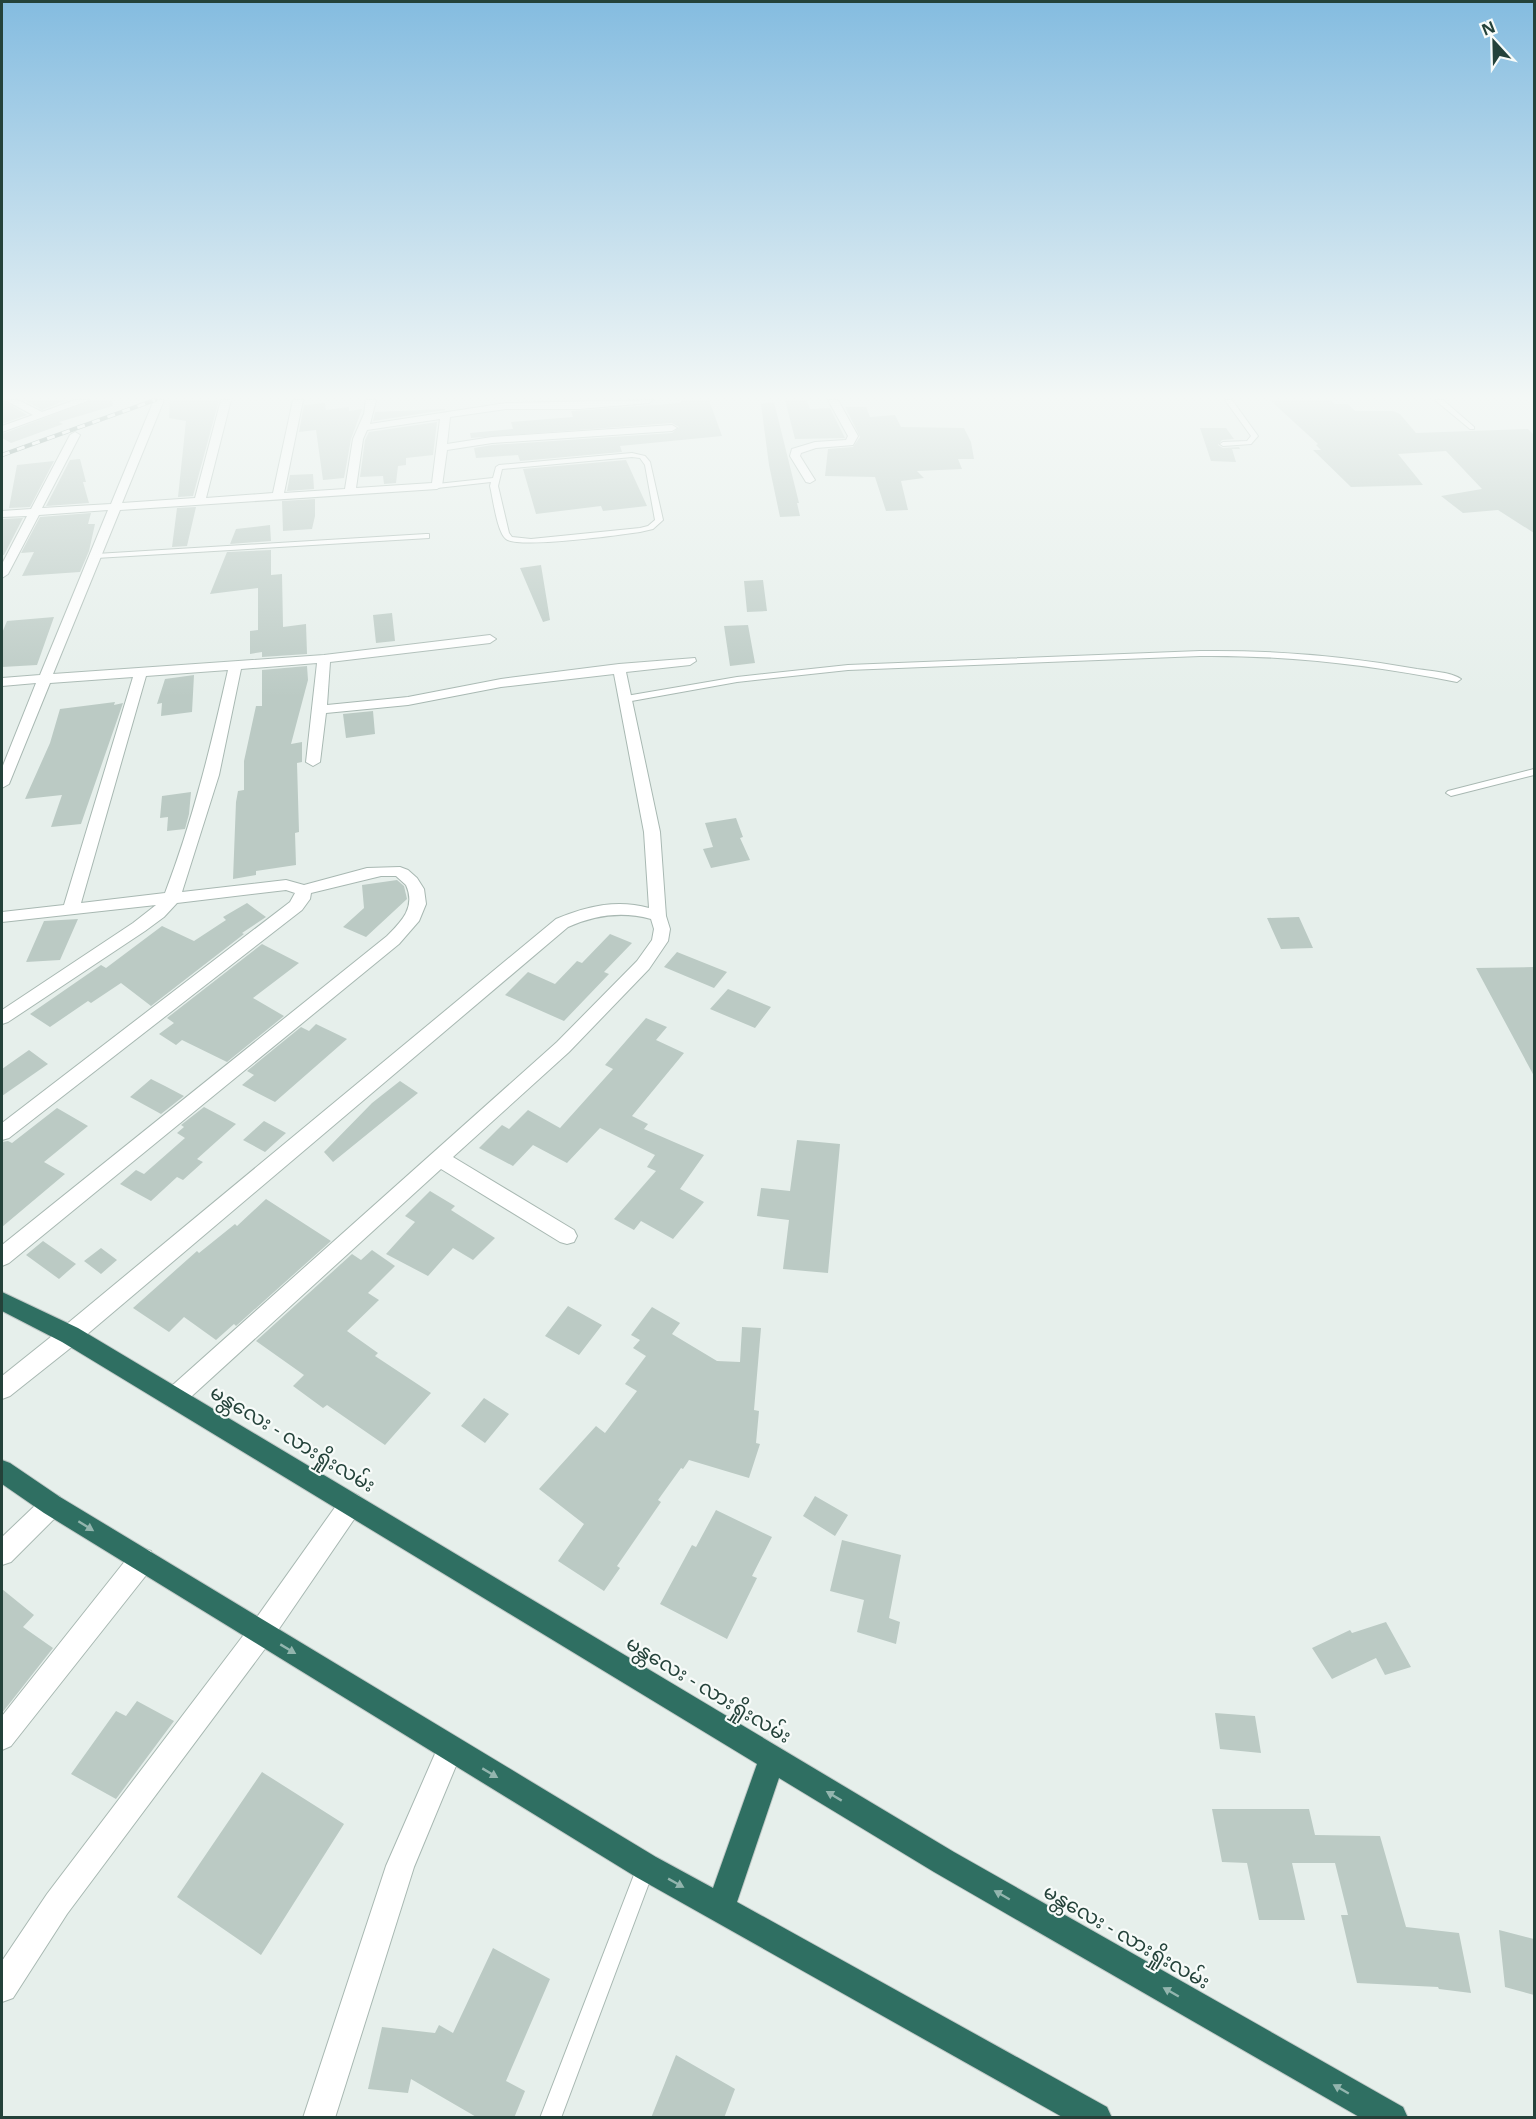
<svg xmlns="http://www.w3.org/2000/svg" width="1536" height="2119" viewBox="0 0 1536 2119" font-family="'Open Sans','Noto Sans Myanmar',sans-serif">
	<rect width="100%" height="100%" fill="#e6efeb"/>
	<path fill="#bbcac4" d="M2,400H3L27,415L2,424Z
		M24,400H67L42,410Z
		M92,400H112L113,406L59,422L63,424L11,443L2,438V434Z
		M170,400H219L193,496L178,497L186,421L169,418Z
		M681,400H709L722,436L620,446L622,452L520,461L518,455L476,458L474,448L492,445L672,433L679,427L672,423L471,438L470,433L513,429L511,422L573,417L571,411L681,403Z
		M785,400H807L810,409L830,408L845,438L795,439Z
		M1270,400H1331L1334,404H1348L1355,411H1393L1400,414L1416,433L1528,429L1534,435V533L1498,510L1463,513L1441,496L1482,489L1446,451L1398,454L1423,485L1351,487L1313,450H1321L1316,445L1318,444Z
		M774,402L799,503H797L800,516L780,517L769,465L761,404Z
		M325,403L326,410L349,407V411L362,409L351,439L344,478L323,480L316,430L299,432L304,405Z
		M845,407H866L870,417L895,415L901,427L964,428L971,442L974,459H958L962,469L917,471L924,478L901,481L908,510L886,511L875,477L825,476L828,449L853,447L860,437Z
		M445,409V410L373,421L375,412Z
		M437,422L433,455L406,458V465L398,466L396,483L384,484L383,476L360,477L365,440L369,432Z
		M1200,428H1226L1234,439L1222,440L1218,445L1223,448L1239,447L1240,449H1232L1236,462L1211,461Z
		M80,459L86,482H83L89,503L46,506L70,460Z
		M626,460L647,506L603,511L601,506L536,514L523,469Z
		M54,461L30,507L9,508L17,465Z
		M313,474L314,489L287,491L290,475Z
		M315,499V516L312,529L283,531L282,501Z
		M196,507L187,546L172,547L177,508Z
		M91,513L88,524H95L89,551L80,572L22,576L34,552L21,553L40,517Z
		M23,518L4,555H2V519Z
		M270,525L271,541L230,544L236,529Z
		M271,550V575L282,574L283,627L306,624L307,654L262,657V652L250,654V631L258,630V588L210,594L227,552Z
		M541,565L550,620L543,622L520,568Z
		M763,580L767,611L747,612L744,581Z
		M392,613L395,641L376,643L373,615Z
		M54,617L37,665L2,667V633L7,621Z
		M748,625L755,663L730,666L724,626Z
		M307,666L308,680L291,744L302,742V762L297,763L299,832L295,833L296,865L256,871V875L233,879L236,802L238,791L244,790V761L256,706H262V670Z
		M194,675L192,712L161,716L162,703L157,704L165,679Z
		M115,702L114,705L123,703L81,824L51,827L62,795L25,799L50,743L60,709Z
		M373,711L375,734L346,738L343,714Z
		M191,792L189,814L185,829L167,831L168,817L160,818L162,796Z
		M736,818L743,837L740,838L750,860L711,868L703,849L713,847L705,823Z
		M397,880L404,886L407,899L366,937L343,927L364,908L362,885Z
		M247,903L266,917L242,933L244,934L151,1006L121,983L91,1003L88,1001L50,1027L30,1014L101,965L106,968L162,926L194,941L226,920L223,917Z
		M1299,917L1313,948L1281,949L1267,918Z
		M78,919L60,960L26,962L44,921Z
		M610,934L632,943L604,972L609,974L564,1021L505,995L528,972L555,984L577,961L582,963Z
		M262,944L299,963L253,998L284,1016L227,1062L182,1040L176,1045L159,1034L174,1023L167,1018Z
		M677,952L727,972L714,988L664,967Z
		M1534,967V1076L1476,968Z
		M728,989L771,1007L755,1028L710,1009Z
		M646,1018L667,1027L656,1040L684,1053L632,1116L648,1124L644,1129L704,1155L680,1189L704,1202L673,1239L641,1221L634,1230L614,1219L656,1171L647,1167L655,1155L600,1128L567,1163L533,1145L513,1166L479,1148L502,1125L509,1129L528,1110L560,1128L613,1069L605,1065Z
		M316,1024L347,1039L275,1102L242,1085L254,1075L247,1071L301,1027L309,1031Z
		M29,1050L48,1064L2,1096V1069Z
		M151,1079L165,1086L184,1096L161,1114L130,1097Z
		M400,1081L418,1093L333,1162L324,1152L372,1103Z
		M204,1107L236,1124L197,1159L203,1162L183,1180L177,1177L151,1201L120,1184L136,1170L144,1174L185,1138L177,1133L184,1127L181,1125Z
		M57,1108L88,1126L44,1162L65,1174L2,1227V1142L8,1141L12,1143Z
		M264,1121L286,1133L265,1152L243,1140Z
		M797,1140L840,1144L828,1273L783,1269L789,1220L757,1216L761,1188L790,1191Z
		M430,1191L455,1206L451,1210L495,1238L473,1260L453,1248L428,1276L386,1254L415,1222L405,1216Z
		M266,1199L331,1241L236,1326L234,1324L216,1340L184,1317L169,1332L133,1308L197,1251L199,1253L235,1224L237,1226Z
		M43,1241L76,1264L59,1279L26,1255Z
		M101,1248L117,1260L101,1274L84,1261Z
		M372,1250L395,1266L368,1293L379,1300L347,1331L378,1353L375,1356L431,1393L385,1445L327,1405L323,1408L293,1386L304,1375L256,1341L352,1254L361,1260Z
		M568,1306L602,1325L579,1355L545,1336Z
		M652,1307L680,1323L672,1334L717,1361L740,1362L742,1327L761,1328L754,1410L759,1411L756,1443L760,1444L749,1478L689,1460L683,1469L681,1468L658,1500L661,1502L617,1566L620,1568L604,1591L558,1561L584,1524L539,1489L596,1426L605,1433L637,1391L625,1384L646,1356L633,1348L640,1340L631,1335Z
		M484,1398L509,1414L485,1443L461,1426Z
		M815,1496L848,1515L835,1536L803,1516Z
		M716,1510L772,1537L752,1576L757,1578L727,1639L660,1604L692,1545L696,1547Z
		M842,1540L901,1555L889,1618L900,1622L896,1644L857,1632L864,1600L830,1591Z
		M2,1589L34,1615L23,1627L53,1648L2,1713Z
		M1386,1622L1411,1667L1385,1675L1376,1658L1332,1679L1312,1648L1350,1630L1352,1633Z
		M137,1701L174,1721L116,1799L71,1774L116,1711L126,1716Z
		M1215,1713L1255,1716L1261,1753L1220,1749Z
		M262,1772L344,1824L261,1955L177,1897Z
		M1212,1809H1309L1315,1835L1380,1836L1406,1927L1459,1933L1471,1993L1439,1989L1438,1987L1357,1983L1341,1915H1348L1335,1863H1292L1305,1920H1259L1247,1863L1222,1862Z
		M1499,1930L1534,1939V1995L1505,1987Z
		M493,1948L550,1979L506,2081L525,2091L514,2118H478L411,2079L408,2093L368,2089L382,2027L435,2033L439,2025L453,2033Z
		M676,2055L735,2089L724,2118H651Z"/>
	<g fill="none" stroke-linecap="round" stroke-linejoin="round">
		<g stroke="#a8b8b2" stroke-width="2">
			<path id="lane" d="M1225,400H1232L1258,436L1251,444L1223,446L1220,444L1223,442L1247,441L1251,436Z
				M1435,400H1443L1474,427V429H1470Z
				M632,453L645,456L650,462L663,520L653,529L640,532C620,535 518,549 506,539C497,532 493,498 490,486L491,482L437,488L433,486L437,484L493,478L496,467L499,465ZM632,457L640,458L645,465L655,520L648,526L640,528L531,539L512,537L509,533L498,486L502,469Z
				M426,534H429V538L96,558L92,556L96,554Z
				M1200,651C1273,650 1345,656 1417,669C1430,671 1451,672 1461,679L1457,682C1372,665 1287,655 1200,656L848,670L737,682L626,702L622,699L626,696L737,677L848,665Z
				M1534,769V775L1451,796L1446,793L1448,791Z
				M646,1858L653,1860L655,1867L561,2118H540L637,1867L639,1860Z"/>
		</g>
		<g stroke="#a8b8b2" stroke-width="2">
			<path id="street" d="M5,400H18L42,412L75,400H90L2,432V426L33,415Z
				M154,400H164L122,503L195,498L221,400H231L206,498L273,493L293,400H303L284,493L345,489L353,439L364,414L366,400H376L370,424L506,403L653,400L649,403L579,409H506L450,417L447,444L492,437L672,425L677,428L672,431L492,443L447,450L442,486L437,489L120,510L53,674L324,655L490,635L496,639L490,643L330,662L327,705L408,697L501,679L619,664L695,658L696,661L690,665L626,672L660,832L666,916L670,929L668,941L649,969L569,1052L453,1157L574,1230L577,1236L574,1242L567,1244L560,1242L441,1169L182,1405L174,1408L166,1405L163,1398L166,1391L557,1042L637,961L652,940L654,929L651,919C622,911 595,915 568,927L78,1342L10,1396L2,1399V1376L62,1328L556,919C587,906 617,899 649,908L644,832L614,674L501,687L408,705L326,713L320,762L313,766L306,762L317,663L241,669L219,775L182,892L286,880L304,885L367,868L400,867L408,870L417,878L424,889L426,904L419,921L399,944L9,1263L2,1266V1245L387,936C402,921 416,907 406,885L396,876H381L311,893L310,899L302,910L9,1138L2,1140V1123L290,902L295,893L286,890L177,903L164,917L145,931L8,1022L2,1024V1010L133,923L156,905L2,922V912L64,905L133,677L50,683L9,784L2,788V768L36,683L2,686V678L40,675L108,510L39,515L8,574L2,578V564L27,516L2,517V511L31,509L70,435L75,432L80,435L42,508L111,504ZM440,419L432,483L356,488L363,439L367,430ZM228,670C211,746 193,820 165,893L81,903L146,676Z
				M828,400H838L858,436L853,445L816,448L801,453L800,456L815,480L810,483L806,482L790,456L792,449L815,442L846,440L848,436Z
				M351,1492L359,1496L363,1504L359,1512L270,1642L67,1914L13,1998L2,2002V1961L47,1894L252,1624L343,1496Z
				M52,1493L60,1497L64,1505L60,1513L11,1562L2,1565V1537L44,1497Z
				M142,1548L151,1551L154,1560L151,1569L11,1746L2,1750V1716L133,1551Z
				M450,1736L459,1740L463,1749L414,1867L335,2118H303L386,1866L441,1740Z"/>
		</g>
		<g stroke="#c2cac8" stroke-width="2">
			<path id="highway" d="M2,1292L78,1328L954,1852L1403,2107L1408,2118H1361L934,1872L779,1778L737,1902L1107,2107L1112,2118H1064L636,1877L44,1513L2,1484V1460L10,1463L60,1497L656,1857L713,1888L757,1764L62,1342L2,1311Z"/>
		</g>
		<use href="#lane" fill="#fff" fill-rule="evenodd"/>
		<use href="#street" fill="#fff" fill-rule="evenodd"/>
		<use href="#highway" fill="#2f6f62" fill-rule="evenodd"/>
		<g stroke="#5f7d75" stroke-width="4.5">
			<path id="rail" d="M2,455L155,400"/>
		</g>
		<use href="#rail" stroke="#f7fbf9" stroke-width="3" stroke-dasharray="8" stroke-linecap="butt"/>
	</g>
	<defs><path id="oneway-solid" d="M-6-.8H1V-3.2L6.5 0L1 3.2V.8H-6Z" transform="scale(1.5)"/></defs>
	<g fill="#93b5ae">
		<use href="#oneway-solid" transform="translate(86 1526) rotate(32)"/>
		<use href="#oneway-solid" transform="translate(288 1649) rotate(31)"/>
		<use href="#oneway-solid" transform="translate(490 1773) rotate(31)"/>
		<use href="#oneway-solid" transform="translate(834 1796) rotate(-149)"/>
		<use href="#oneway-solid" transform="translate(676 1883) rotate(29)"/>
		<use href="#oneway-solid" transform="translate(1002 1895) rotate(-150)"/>
		<use href="#oneway-solid" transform="translate(1171 1992) rotate(-150)"/>
		<use href="#oneway-solid" transform="translate(1341 2089) rotate(-150)"/>
	</g>
	<linearGradient id="sky" x2="0" y2="1"><stop stop-color="#84bce0"/><stop offset="0.57" stop-color="#f4f8f6"/><stop offset="1" stop-color="#f4f8f6" stop-opacity="0"/></linearGradient>
	<rect width="1536" height="697" fill="url(#sky)"/>
	<g text-anchor="middle" dominant-baseline="central" stroke-width="4.5" stroke-linejoin="round" paint-order="stroke">
		<g font-size="20" fill="#24423a" stroke="#f7fbf9">
			<text transform="translate(293 1438) rotate(31)">မန္တလေး - လားရှိုးလမ်း</text>
			<text transform="translate(709 1689) rotate(31)">မန္တလေး - လားရှိုးလမ်း</text>
			<text transform="translate(1127 1936) rotate(30)">မန္တလေး - လားရှိုးလမ်း</text>
		</g>
	</g>
	<rect width="1536" height="2119" fill="none" stroke="#24423a" stroke-width="6"/>
	<g transform="translate(1494 42) rotate(338)" stroke="#f7fbf9" stroke-width="4.5" paint-order="stroke">
	<path d="M0-4.5L10 22L0 15L-10 22Z" fill="#24423a"/>
	<text y="-9" font-size="16" font-weight="bold" text-anchor="middle" fill="#24423a">N</text>
	</g>
</svg>
